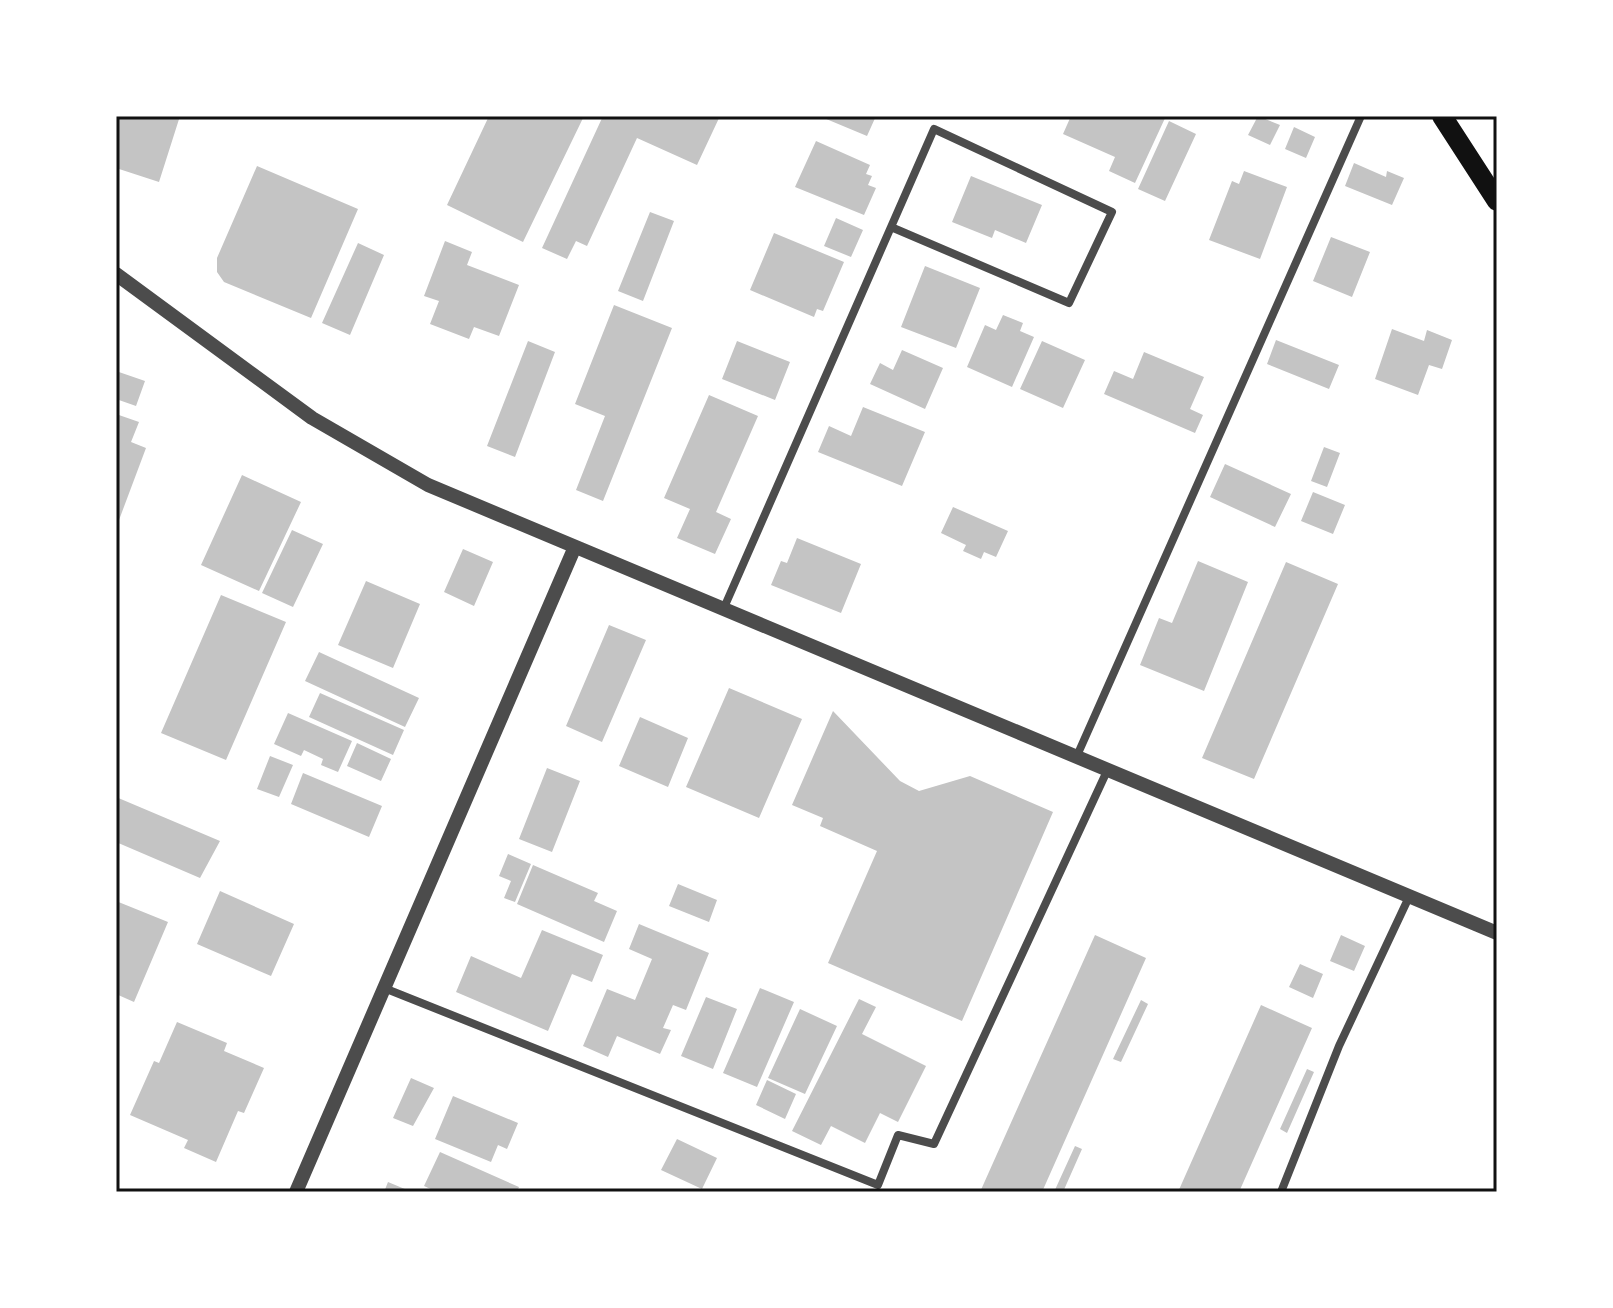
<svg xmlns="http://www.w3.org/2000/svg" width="1613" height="1308" viewBox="0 0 1613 1308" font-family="'Asap Condensed',sans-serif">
	<rect width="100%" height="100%" fill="#fff"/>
	<path fill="#c4c4c4" d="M116,116H180L159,182L116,168Z
		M489,116H584L523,242L447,205Z
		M603,116H720L697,165L637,138L587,246L576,241L567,259L542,248Z
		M819,116H876L867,136Z
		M1071,116H1166L1135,183L1109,171L1115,157L1063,134Z
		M1258,116L1280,125L1270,145L1248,135Z
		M1169,121L1196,134L1165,201L1138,189Z
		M1294,127L1315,137L1306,158L1285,149Z
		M816,141L870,165L866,174L872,176L868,185L876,188L864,215L795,187Z
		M1354,163L1386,177L1387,171L1404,178L1392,205L1345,186Z
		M257,166L358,209L311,318L224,282L217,272V258Z
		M1244,171L1287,187L1260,259L1209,240L1232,181L1239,184Z
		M971,176L1042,205L1026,243L995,230L992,238L952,222Z
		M650,212L674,221L643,301L618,291Z
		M836,218L863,230L851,257L824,246Z
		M774,233L844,262L823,311L817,309L814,317L750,290Z
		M1331,237L1370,252L1352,297L1313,281Z
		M445,241L472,252L467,265L519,285L499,336L474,327L469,339L430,324L439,301L424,296Z
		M358,243L384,255L350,335L322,323Z
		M925,266L980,288L956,348L901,327Z
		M614,305L672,328L603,501L576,490L605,416L575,404Z
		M1003,315L1023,323L1020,331L1034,337L1012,387L967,367L985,325L996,330Z
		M1392,329L1424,341L1427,330L1452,340L1442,369L1429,365L1418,395L1375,379Z
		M1276,340L1339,365L1329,389L1267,364Z
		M528,341L555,352L515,457L487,446Z
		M737,341L790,362L775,400L722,379Z
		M1042,341L1085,360L1063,408L1020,389Z
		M902,350L943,368L925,409L870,384L880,363L893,370Z
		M1144,352L1204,377L1190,409L1203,415L1195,433L1104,394L1114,371L1133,379Z
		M116,371L145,381L136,406L116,399Z
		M709,395L758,416L716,512L731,519L715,554L677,538L690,509L664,498Z
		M863,407L925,432L902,486L818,452L829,426L851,436Z
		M116,414L139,422L131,442L146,448L116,528Z
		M1324,447L1340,453L1327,487L1311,481Z
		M1225,464L1291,494L1275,527L1210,497Z
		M242,475L301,502L259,591L201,565Z
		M1313,492L1345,505L1333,534L1301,521Z
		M953,507L1008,531L996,557L984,552L981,559L963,551L966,545L941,533Z
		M292,530L323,544L293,607L262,593Z
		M797,538L861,564L841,613L771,585L781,561L787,563Z
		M463,549L493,562L474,606L444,592Z
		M1198,561L1248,582L1204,691L1140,665L1159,618L1172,623Z
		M1286,562L1338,584L1254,779L1202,758Z
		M366,581L420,604L393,668L338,645Z
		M221,595L286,622L226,760L161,733Z
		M609,625L646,640L602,742L566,726Z
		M319,652L419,698L405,727L305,681Z
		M729,688L802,719L759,818L686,787Z
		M320,693L404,730L393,755L309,717Z
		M833,711L900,781L919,791L970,776L1053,812L962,1021L828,963L877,851L820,826L823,818L792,805Z
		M288,713L352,741L338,772L321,765L323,759L304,750L301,756L274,744Z
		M640,717L688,738L668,787L619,766Z
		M357,743L391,759L381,781L347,766Z
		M270,756L293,765L279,797L257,789Z
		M547,768L580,781L552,852L519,839Z
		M303,773L382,806L369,837L291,804Z
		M116,797L220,841L200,878L116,842Z
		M508,854L531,864L515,902L504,898L511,881L499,876Z
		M533,865L598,893L594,901L617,911L604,942L517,904Z
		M678,884L717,900L709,922L669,906Z
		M220,891L294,924L271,976L197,944Z
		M116,901L168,922L134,1002L116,994Z
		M639,924L709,953L686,1010L673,1005L663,1028L671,1030L660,1054L617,1036L608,1057L583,1046L607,989L635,1000L652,959L629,949Z
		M542,930L603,955L592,982L572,974L548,1031L456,992L471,956L521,978Z
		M1095,935L1146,958L1042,1192H980Z
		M1341,935L1365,946L1354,971L1330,961Z
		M1300,964L1323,974L1313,998L1289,987Z
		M760,988L794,1002L757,1087L723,1073Z
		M706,997L737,1009L713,1069L681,1056Z
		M859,999L876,1007L862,1034L926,1066L898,1122L880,1113L865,1143L831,1126L821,1145L792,1131Z
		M1141,1000L1148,1004L1121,1062L1113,1059Z
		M1261,1005L1312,1028L1239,1192H1178Z
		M800,1009L837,1026L805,1094L768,1078Z
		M177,1022L227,1043L224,1051L264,1068L244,1113L238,1111L216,1162L184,1148L188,1140L130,1115L154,1061L159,1063Z
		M1307,1069L1314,1072L1287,1133L1280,1129Z
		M411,1078L434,1088L413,1126L393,1118Z
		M767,1080L796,1094L785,1119L756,1105Z
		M453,1096L518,1123L507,1149L498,1145L491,1162L435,1139Z
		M677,1139L717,1158L702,1189L661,1170Z
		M1075,1146L1082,1149L1063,1192H1054Z
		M440,1152L519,1187L517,1192H437L424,1186Z
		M388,1182L412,1192H384Z"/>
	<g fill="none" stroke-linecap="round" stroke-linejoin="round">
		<path stroke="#4c4c4c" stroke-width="8" d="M723,610L934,129L1112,212L1069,303L891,227
			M1076,758L1361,116
			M384,988L878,1185L898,1135L934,1144L1107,771
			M1281,1192L1339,1046L1409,897"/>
		<path stroke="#4c4c4c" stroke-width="14" d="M116,274L312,418L428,485L1497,933
			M296,1192L574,549"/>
		<path stroke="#111" stroke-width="20" d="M1442,116L1497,201"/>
	</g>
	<rect width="1613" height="1308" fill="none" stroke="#ffffff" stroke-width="236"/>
	<rect x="118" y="118" width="1377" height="1072" fill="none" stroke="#111" stroke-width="3"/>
</svg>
